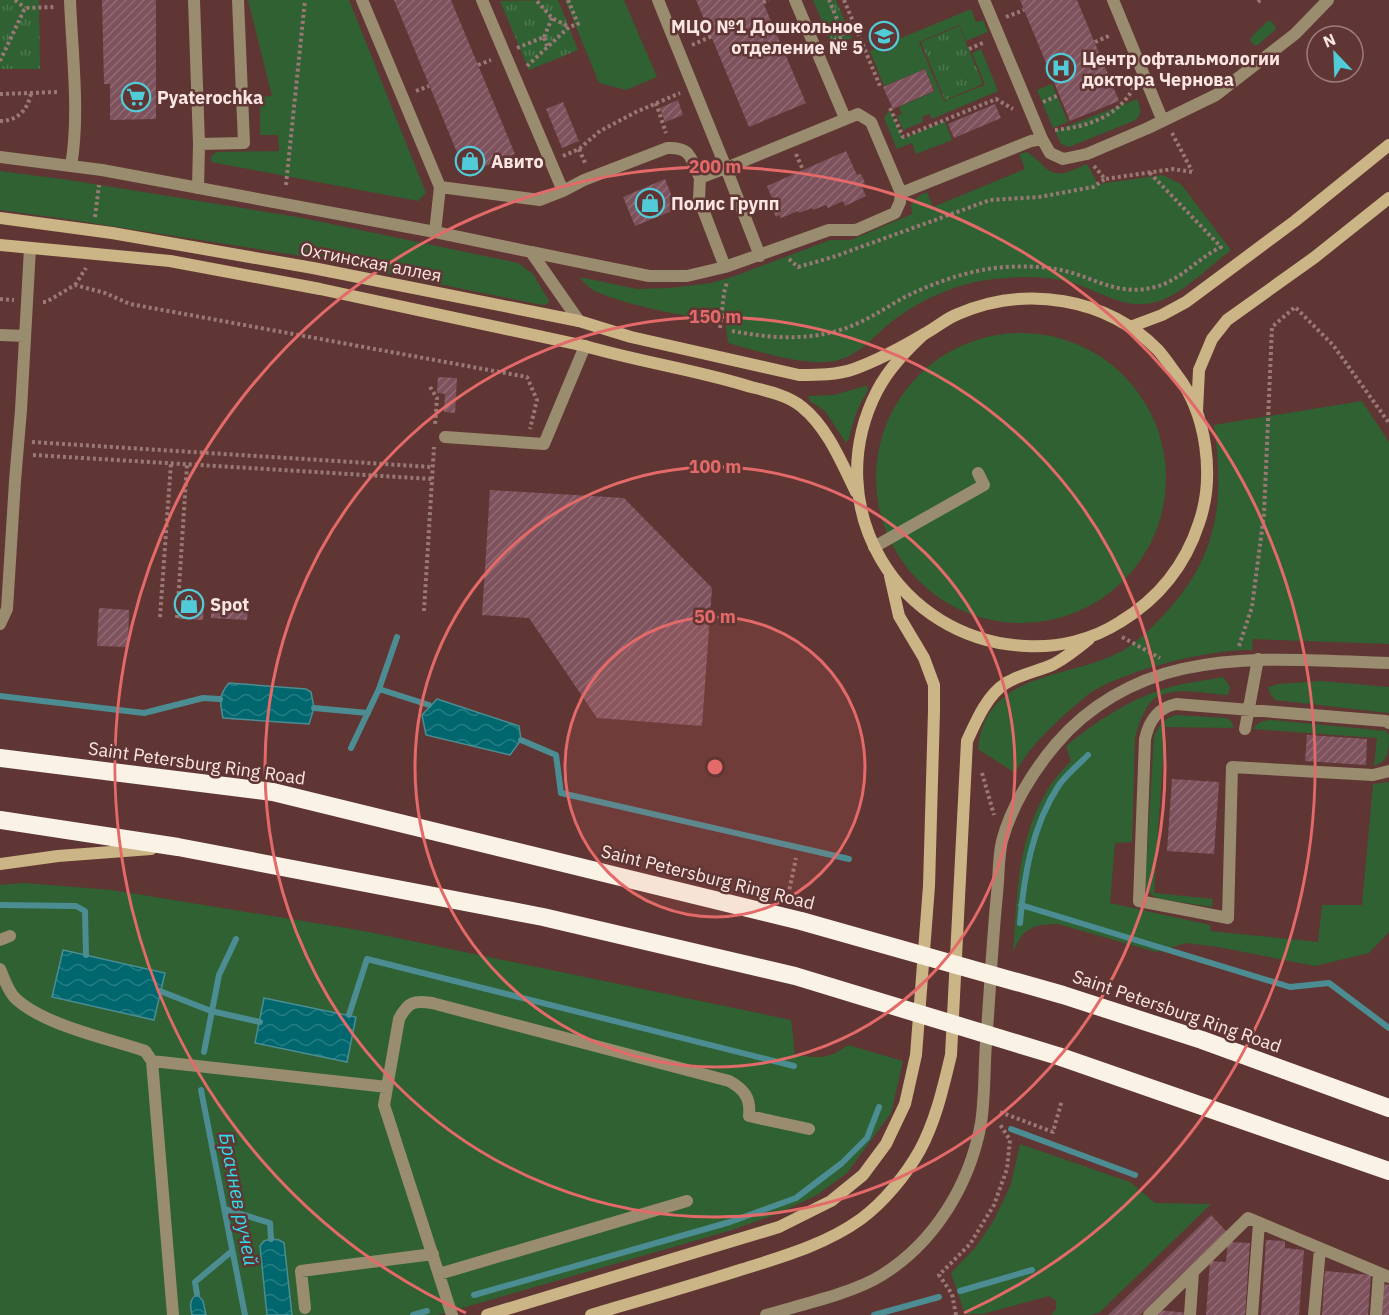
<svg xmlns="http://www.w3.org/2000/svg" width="1389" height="1315" viewBox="0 0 1389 1315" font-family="'IBM Plex Sans',sans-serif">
	<defs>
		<pattern id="park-tufts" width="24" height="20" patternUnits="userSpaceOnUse" patternTransform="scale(1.5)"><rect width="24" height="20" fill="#2f6132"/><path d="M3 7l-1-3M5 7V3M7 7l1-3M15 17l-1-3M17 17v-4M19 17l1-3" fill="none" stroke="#4e7850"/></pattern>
		<pattern id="water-waves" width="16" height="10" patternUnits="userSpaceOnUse" patternTransform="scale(1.5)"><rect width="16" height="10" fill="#00676f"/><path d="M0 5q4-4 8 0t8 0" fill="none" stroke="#267d83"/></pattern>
		<pattern id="building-hatch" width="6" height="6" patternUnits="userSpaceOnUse" patternTransform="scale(1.5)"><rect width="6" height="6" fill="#7e525c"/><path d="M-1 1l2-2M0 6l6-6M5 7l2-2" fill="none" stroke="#916b73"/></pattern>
	</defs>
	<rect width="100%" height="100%" fill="#5f3633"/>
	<path fill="#2f6132" d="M248,0H349L426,193L418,201L211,162V157L216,152L279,151L278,135H260V97L272,96Z
		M565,0H624L657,77L626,90L599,83Z
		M971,9L976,22L983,20L988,32L966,41L959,25L919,42L944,101L985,85L972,53L981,49L998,91L932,119L929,114L922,117L923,122L903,130L897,116L902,114L899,107L935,91L925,69L884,86L870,51L881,46L884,53L891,50L889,43Z
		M1269,20L1274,24L1276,29L1258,45H1254L1250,40L1253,35Z
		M1052,84L1068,122L1053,128L1037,90Z
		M1137,99C1140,107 1143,113 1136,120L1069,147L1061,144L1055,131Z
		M890,110L903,139L945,121L952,140L916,154L912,143L897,149L884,118Z
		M1027,152C1035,157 1039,162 1046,168C1058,180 1074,169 1087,164L1098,184L1163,175L1181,184L1231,250C1207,268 1175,303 1144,304C1118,306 1095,289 1070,282C1046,276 1019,276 994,279C957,283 919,300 890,323C874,336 860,354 839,360C810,368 757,351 728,343L725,319C698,321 617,303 593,290C588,287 583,281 579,277L637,289L670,288L711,283L735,276L830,240H851L912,214L911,204L919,196L927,192L933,207L1025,169L1019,154Z
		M0,171L69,180L298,217L518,263L533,274L549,301L548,304L542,305L295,255L66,219L0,210Z
		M876 478a145 145 0 1 1 290 0a145 145 0 1 1-290 0Z
		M865,386H867L868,390C862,400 856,412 853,423C850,431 851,437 846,443L825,411L810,401L808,396L834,395Z
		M1362,401L1389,442V644L1253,639L1252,650C1209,649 1131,669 1093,691C1086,695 1079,703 1072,708C1050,728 1029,747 1015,773L978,749C985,670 1069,680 1122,651C1140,640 1156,624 1169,609C1220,552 1224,497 1214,425Z
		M1223,677L1230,687L1228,695C1207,694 1177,686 1157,697C1145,703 1139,725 1135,737L1132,842L1115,843L1110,903L1210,925V931L1318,942L1322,905H1362L1373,784L1389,782V932L1369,953L1315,966L1218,947L1186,943L1156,952L1058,924C1033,924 1023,928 1013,952C1018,882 1018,813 1071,761L1066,746C1095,722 1127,701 1163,689C1182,683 1203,681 1223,677Z
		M1321,681L1389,687V713L1275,700L1271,695L1268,687L1279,684Z
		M1177,715L1227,718L1231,721L1234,728L1165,727L1154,893L1213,899L1212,907L1159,899L1149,893L1145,887L1154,736C1160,724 1164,718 1177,715Z
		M1272,720L1386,731L1389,735C1389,750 1389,761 1374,766L1377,738L1253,729C1258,721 1263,721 1272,720Z
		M24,883L112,890L364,931L791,1020L795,1055C819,1058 828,1060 848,1045L903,1061L891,1113L847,1173L817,1195L777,1214L732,1230L438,1315H0V885Z
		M1020,1144L1130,1182L1155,1203L1211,1204L1100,1312L1091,1315H1051L1056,1309V1301L1049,1296L983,1314H965L951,1273L975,1248L994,1220L1011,1184Z"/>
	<path fill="url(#park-tufts)" d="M0,0H39L40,69H0Z
		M558,0L578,50L529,70L500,1Z
		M813,0H836L852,38L833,46Z
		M959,26L983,84L945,100L921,42Z"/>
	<path fill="url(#water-waves)" stroke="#4b8d92" stroke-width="1.5" d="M229,683L306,689L311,692L314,708L309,724L223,718C220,702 218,696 229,683Z
		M437,699L519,726L521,740L510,755L426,735L422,715Z
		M63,950L165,973L154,1020L52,997Z
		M264,998L356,1017L347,1062L255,1043Z
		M271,1239L279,1240L284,1243L292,1315H267L260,1246L264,1241Z
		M197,1294L203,1301L206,1315H192C190,1306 189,1300 197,1294Z"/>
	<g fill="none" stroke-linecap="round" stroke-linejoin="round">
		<path stroke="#4b8d92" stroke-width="6" d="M379,689L429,705
			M0,696L144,713L203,698L220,699
			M314,708L368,713
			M521,740L556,755L561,793L849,859
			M351,748L379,689L397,637
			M0,905L76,906L85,911L86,955
			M1021,905L1290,987L1329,983L1389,1028
			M1020,923C1024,875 1032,826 1059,785C1067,774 1079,764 1088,755
			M160,991L211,1011L260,1022
			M349,1015L367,959L794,1066
			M204,1052L219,975L236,939
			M201,1090L245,1315
			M1011,1129L1135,1175
			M225,1209L270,1223L271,1239
			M960,1291L1032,1270
			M197,1294L195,1282L232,1251
			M474,1295L730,1222L796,1198L842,1163L867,1138L879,1107
			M413,1315L427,1311
			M874,1315L939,1297"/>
	</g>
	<path fill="url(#building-hatch)" d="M102,0H156V119L110,120V84H104Z
		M394,0H451L515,154L466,174Z
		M696,0H762L806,103L749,127Z
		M1020,0H1077L1119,101L1070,121Z
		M925,69L934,91L893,109L883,87Z
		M678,100L683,115L665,122L660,108Z
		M563,102L579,141L562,148L546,109Z
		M995,104L1001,118L954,138L948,124Z
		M846,151L857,175L861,174L865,183L861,185L866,196L845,206L843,201L828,208L826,205L813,210L812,208L799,213L798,211L781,218L779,215L776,217L770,204L774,203L767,186Z
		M665,179L677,209L635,226L623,197Z
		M438,377L457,378L455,413L444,412L445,394L437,393Z
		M490,490L624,498L712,588L702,726L597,718L529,618L482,615Z
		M180,597L204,598L203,620L179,619Z
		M211,605L248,607L247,620L211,618Z
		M99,608L129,610L128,647L97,646Z
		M1307,735L1367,739L1366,765L1305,761Z
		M1172,779L1219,782L1214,854L1167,851Z
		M1211,1215L1226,1231L1140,1315H1108Z
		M1266,1240L1285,1241V1248L1304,1250L1299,1315H1261Z
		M1228,1242L1250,1243L1245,1315H1206L1210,1261L1226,1262Z
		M1325,1271L1371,1275L1368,1315H1322Z
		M1383,1284L1389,1285V1315H1382Z
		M1158,1310L1188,1313V1315H1157Z"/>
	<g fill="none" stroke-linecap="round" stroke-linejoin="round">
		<path stroke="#9a7875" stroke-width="4" stroke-dasharray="3 3" stroke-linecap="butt" d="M15,0L25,8
			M568,0L578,24L569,27
			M844,0L880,86
			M763,2L769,0
			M1258,2L1260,0
			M1006,17L1024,10
			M544,37L552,18
			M1095,42L1111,35
			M828,43L844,36L829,0
			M692,45L712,36
			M517,48L544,37L547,46
			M969,49L985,42
			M0,61L25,8L55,7
			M478,65L491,60
			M527,66L569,27L552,18L536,0
			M416,91L429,86
			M0,94L59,92
			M1043,102L1059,95
			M656,103L666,133
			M890,108L903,137L996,99L1013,109
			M0,121C17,121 28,110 31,93
			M1055,130C1087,127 1118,117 1134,87
			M1172,133L1192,171
			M579,149L585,163L586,162
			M796,154L803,170
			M563,156L579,149L600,131L636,112L680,93
			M1094,166L1105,179L1173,169L1192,172
			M286,185L305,0
			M95,217L99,185
			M789,259L798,267L833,257L990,200L1039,197L1093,187L1105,179
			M75,285L86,268
			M0,299L14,300
			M43,302H46L75,285L105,293L130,304L527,377L537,400L530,429
			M720,328L724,293L727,282
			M732,331C769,338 804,341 840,330C864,323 883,309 905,297C933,283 964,272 995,268C1022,265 1051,266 1076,274C1105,284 1124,295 1155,287C1180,281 1198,258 1221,247L1149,172
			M430,387L437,398L435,425
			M32,442L432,467
			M33,455L432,479
			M424,611L434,447
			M160,617L171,463
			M177,618L187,465
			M1122,637L1160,658
			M1239,646L1252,607L1264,514L1272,327L1295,307L1333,345L1389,423
			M982,773L994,815
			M787,901L796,858
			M1000,1112L1053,1132L1062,1100
			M956,1315L952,1294L939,1275L970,1244L994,1205L1007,1169L1010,1140L999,1123"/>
		<path stroke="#9a8c6f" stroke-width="12" d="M70,0C72,52 80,115 71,166
			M194,0L199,144L198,188
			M362,0L440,187L435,232
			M482,0L563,191
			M658,0L726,168L700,178L699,199L725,267
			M795,0L845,118
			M984,0L1042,139
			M1113,0L1162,119
			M199,144L244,143L238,0
			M440,187L540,200L563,191L584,180L667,148C692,147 690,158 700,178
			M531,252L649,276H687L725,267L829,230H856L895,213L900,202L901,193L1031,141L1042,139L1050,153L1063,159L1087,154L1148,128L1216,95L1295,34L1328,0
			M760,256L726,168L858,114L871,122L901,193
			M0,335L25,336
			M445,437L544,444L585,346
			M874,547L984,485L978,473
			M0,624L7,609L15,481L21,410L30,248
			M1389,723L1386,721L1176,704C1157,708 1149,721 1145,739L1139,901L1228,918L1232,767L1373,775L1389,771
			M1245,729L1258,659
			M0,940L10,936
			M0,969C4,978 8,991 15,998C43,1025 107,1038 145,1051L152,1061
			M439,1274L687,1201
			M305,1308L301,1271L433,1254
			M173,1315L152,1061L387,1087
			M452,1315L384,1105L399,1019C408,1002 414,1000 432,1003L729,1081C744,1089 751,1098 749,1116L809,1129
			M1149,1315L1248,1218L1389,1277
			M1190,1315L1193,1272
			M1252,1315L1259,1223
			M1314,1315L1320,1249
			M1376,1315L1379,1273"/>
		<path stroke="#9a8c6f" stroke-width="12" d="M0,157L102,170L435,232L531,252L579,321
			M766,1315C800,1305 854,1293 882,1275C935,1242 970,1184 981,1123C985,1097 984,1069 986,1043C990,993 992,944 997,894C999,877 998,858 1002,841C1011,807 1033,771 1056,744C1088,706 1133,680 1182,669C1250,654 1320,661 1389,663"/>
		<path stroke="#cbb485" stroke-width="12" d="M0,218L112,233L313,268L579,321L631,337L799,375C817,375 837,375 854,369C876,361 906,345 926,333C937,327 947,318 958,314C1025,285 1106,297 1158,350C1165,358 1171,367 1177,375C1207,414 1215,477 1199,523C1185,566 1158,599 1120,622C1092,640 1058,648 1026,646C897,640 818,506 877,391C889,368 906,351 924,334
			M0,245L170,261L320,289L585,346C640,362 697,370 751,387C768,391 789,396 802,407C828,428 842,464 856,492
			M1130,327L1162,315L1186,302L1295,221L1389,145
			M1197,411L1199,370L1212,339L1227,320L1315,257L1389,198
			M0,864L58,856L151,849
			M487,1315L779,1227L831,1201L863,1175L886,1144L905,1104L916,1055L929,886L934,711V685L924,658L899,616L890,576
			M591,1315C641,1300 690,1286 740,1270C781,1257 825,1245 861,1219C884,1202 906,1175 920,1150C936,1120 943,1088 951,1055L967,741C976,721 987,695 1006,683C1021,674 1039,671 1054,664C1067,657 1078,648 1089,639"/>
		<path stroke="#faf3e5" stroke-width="18" d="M0,758L273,792L801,921L1063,995L1202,1040L1389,1108
			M0,820L178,847L543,917L795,976L1058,1056L1389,1171"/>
	</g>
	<circle cx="715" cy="767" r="150" fill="#e36a69" fill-opacity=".12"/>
	<g fill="none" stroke="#e36a69" stroke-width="3">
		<circle cx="715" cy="767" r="150"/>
		<circle cx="715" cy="767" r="300"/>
		<circle cx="715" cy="767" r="450"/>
		<path d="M466 1313A600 600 0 1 1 964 1313"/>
	</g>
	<defs>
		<g id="school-ring" transform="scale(1.5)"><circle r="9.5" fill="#5f3633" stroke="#52cbd8" stroke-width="1.5"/><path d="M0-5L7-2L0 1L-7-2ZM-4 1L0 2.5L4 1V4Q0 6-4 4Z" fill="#52cbd8"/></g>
		<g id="hospital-ring" transform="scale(1.5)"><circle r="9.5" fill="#5f3633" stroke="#52cbd8" stroke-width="1.5"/><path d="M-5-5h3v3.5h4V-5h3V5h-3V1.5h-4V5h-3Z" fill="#52cbd8"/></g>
		<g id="supermarket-ring" transform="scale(1.5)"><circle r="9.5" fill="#5f3633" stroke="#52cbd8" stroke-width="1.5"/><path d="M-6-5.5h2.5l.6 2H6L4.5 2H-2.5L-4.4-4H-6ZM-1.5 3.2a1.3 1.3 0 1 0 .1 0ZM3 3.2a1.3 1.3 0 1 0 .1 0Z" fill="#52cbd8"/></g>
		<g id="shop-ring" transform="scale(1.5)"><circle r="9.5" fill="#5f3633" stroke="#52cbd8" stroke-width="1.5"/><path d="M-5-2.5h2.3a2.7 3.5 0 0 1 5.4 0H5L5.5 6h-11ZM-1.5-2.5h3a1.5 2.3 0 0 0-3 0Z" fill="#52cbd8"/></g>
	</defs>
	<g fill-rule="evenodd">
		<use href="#school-ring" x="884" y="36"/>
		<use href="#hospital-ring" x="1061" y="68"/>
		<use href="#supermarket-ring" x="136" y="97"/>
		<use href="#shop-ring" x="470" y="161"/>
		<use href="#shop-ring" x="650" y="203"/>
		<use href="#shop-ring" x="189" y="604"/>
	</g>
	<g text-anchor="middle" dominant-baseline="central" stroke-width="5" stroke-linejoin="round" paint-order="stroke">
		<g font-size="18" font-weight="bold" fill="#fbe6e3" stroke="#5f3633" text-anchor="start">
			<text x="863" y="26" text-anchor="end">МЦО №1 Дошкольное<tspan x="863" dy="21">отделение № 5</tspan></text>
			<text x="1082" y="58">Центр офтальмологии<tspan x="1082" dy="21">доктора Чернова</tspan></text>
			<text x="157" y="97">Pyaterochka</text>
			<text x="491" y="161">Авито</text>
			<text x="671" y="203">Полис Групп</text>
			<text x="210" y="604">Spot</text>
		</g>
		<g font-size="18" fill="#fbe6e3" stroke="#5f3633">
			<text transform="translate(371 262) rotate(11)">Охтинская аллея</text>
			<text transform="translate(197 763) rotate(8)">Saint Petersburg Ring Road</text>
			<text transform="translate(708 877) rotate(14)">Saint Petersburg Ring Road</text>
			<text transform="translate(1177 1011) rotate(19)">Saint Petersburg Ring Road</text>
		</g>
		<g font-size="20" font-style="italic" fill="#34dbeb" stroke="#5f3633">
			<text transform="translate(239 1199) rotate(79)">Брачнев ручей</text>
		</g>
	</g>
	<circle cx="715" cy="767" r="9" fill="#e36a69" stroke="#5f3633" stroke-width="3"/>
	<g font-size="18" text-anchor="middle" font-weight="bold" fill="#e36a69" stroke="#5f3633" stroke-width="5" stroke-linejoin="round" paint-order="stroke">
		<text x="715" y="173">200 m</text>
		<text x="715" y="323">150 m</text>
		<text x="715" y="473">100 m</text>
		<text x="715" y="623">50 m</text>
	</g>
	<g transform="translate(1335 54) rotate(337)"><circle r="28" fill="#5f3633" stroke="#9d7c79" stroke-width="1.5"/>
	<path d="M0-4.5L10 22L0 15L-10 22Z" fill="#52cbd8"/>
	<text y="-9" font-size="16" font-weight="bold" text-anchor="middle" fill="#fbe6e3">N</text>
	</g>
</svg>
